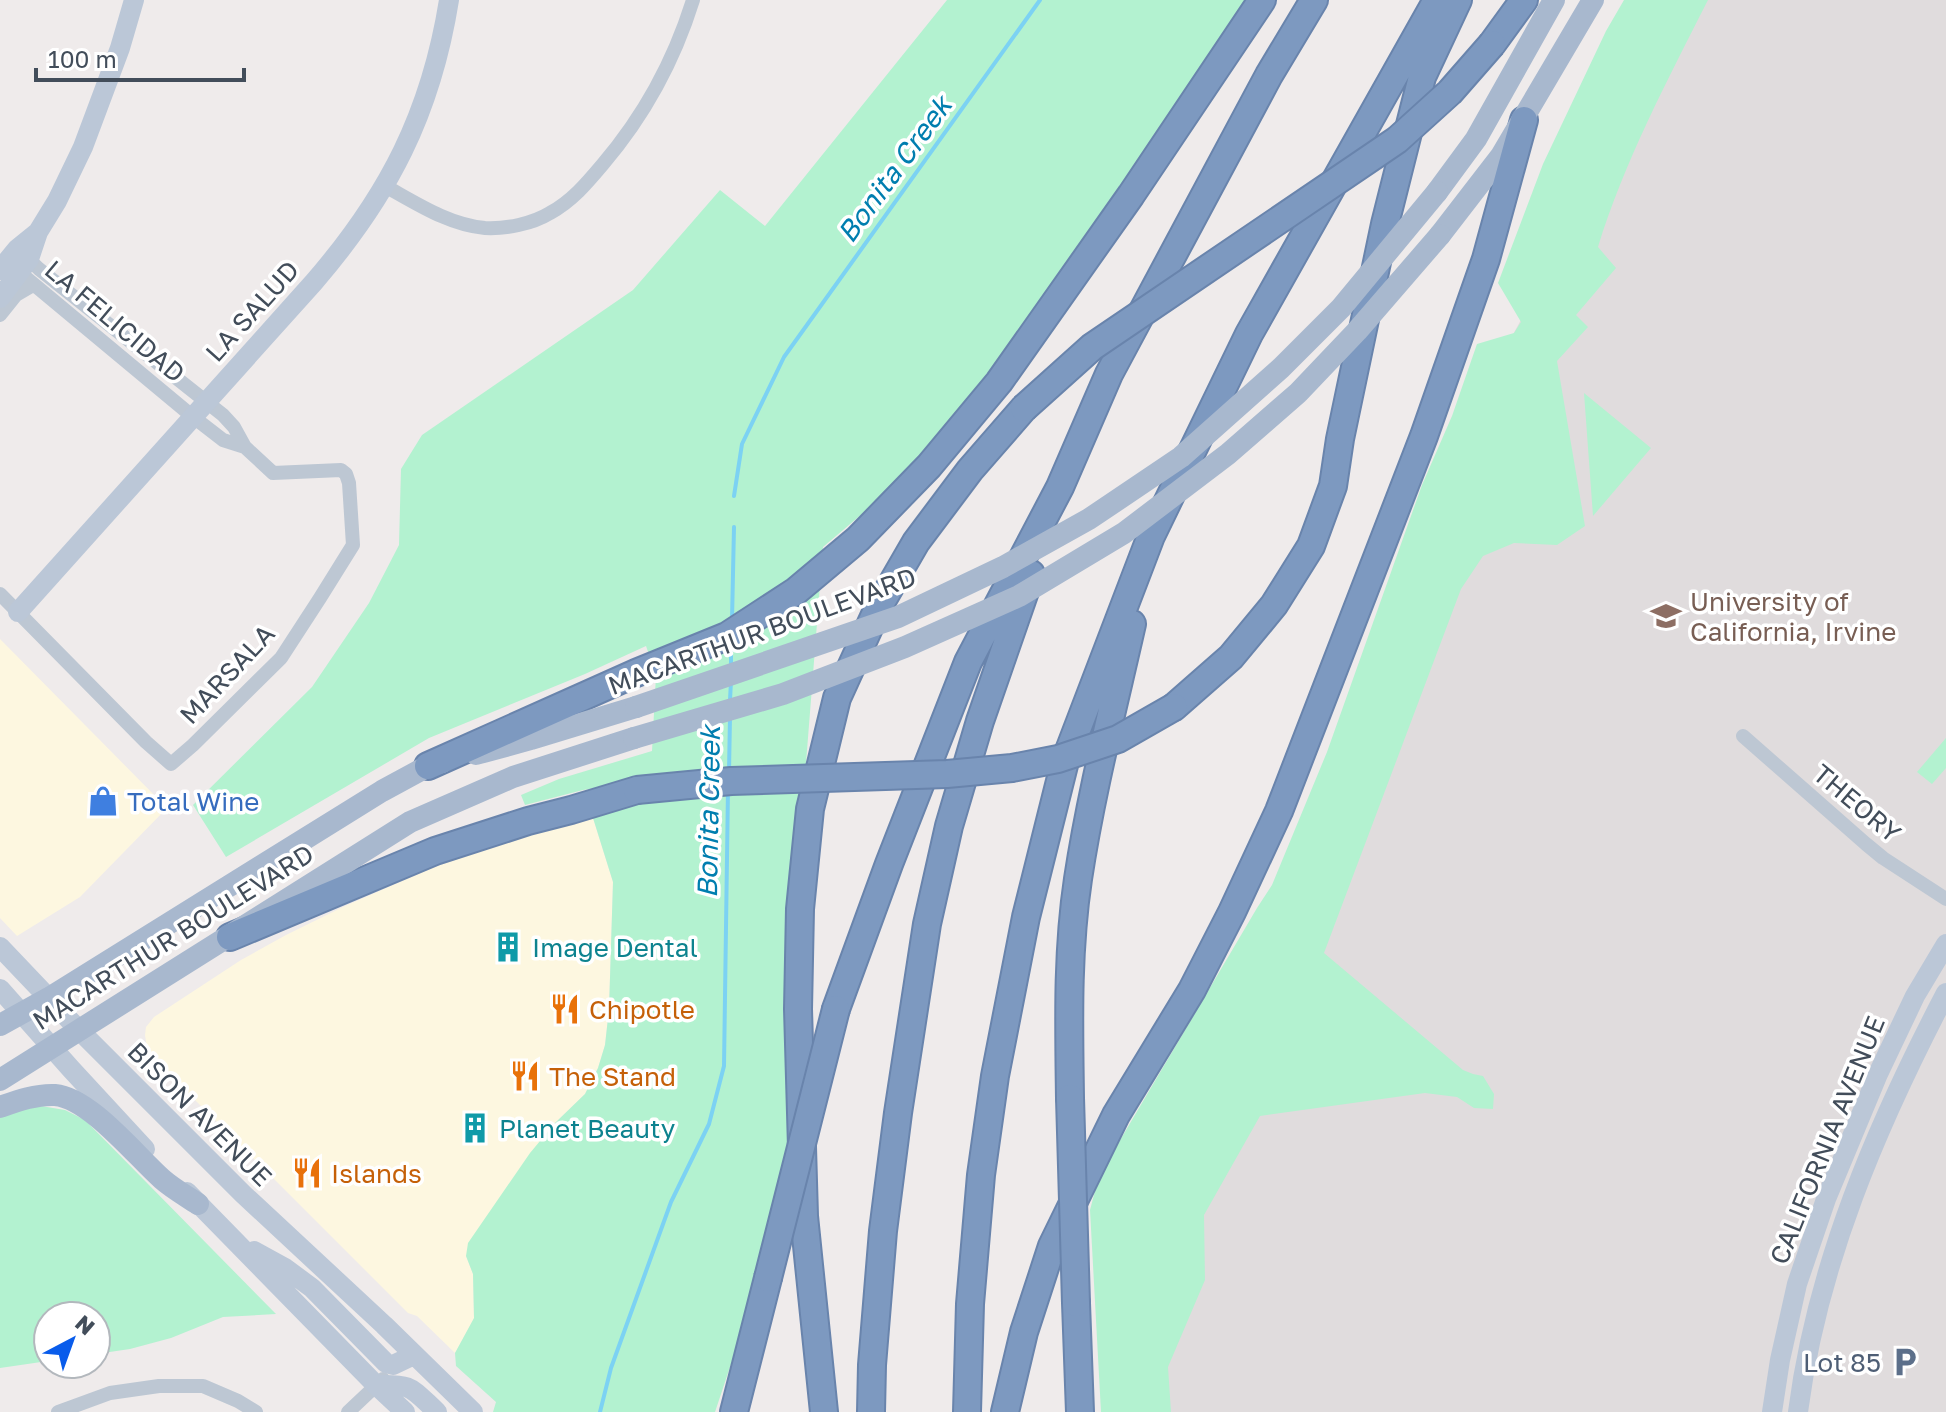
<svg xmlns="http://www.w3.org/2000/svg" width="1946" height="1412" viewBox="0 0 1946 1412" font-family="'Golos Text',sans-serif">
	<rect width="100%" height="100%" fill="#efebeb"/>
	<path fill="#fdf7e0" d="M0,639L167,808L80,897L17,936L0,918Z
		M593,818L613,882L609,1009L605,1045L598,1068L585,1094L555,1123L466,1256L473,1274L474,1319L455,1353L417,1316L408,1313L157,1062L147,1048L145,1035L146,1027L154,1017L241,960L286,935L345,906L432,868L502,843Z"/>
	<path fill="#e0dcdd" d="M1635,0H1946V1412H1112L1286,882L1511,338L1522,318Z"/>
	<path fill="#b3f2d0" d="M947,0H1253L1000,360L942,432L901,477L869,508L823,547L802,814L790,1154L762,1271L715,1412H493L496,1402L456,1366L455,1353L474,1318L473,1274L466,1256L468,1243L530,1153L555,1123L585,1094L598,1068L605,1045L609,1009L613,882L593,818L611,809L659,800L655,778L583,790L525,805L521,795L559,779L652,751L656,675L646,646L585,674L429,738L226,857L193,805L312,687L369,603L399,545L401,469L422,435L633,290L720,190L765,226Z
		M1624,0H1708C1668,79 1624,162 1598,247L1616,268L1576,315L1588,327L1557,361L1585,526L1557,545L1514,543L1483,556L1461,589L1324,953L1463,1070L1473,1074L1483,1076L1494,1094L1493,1109L1474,1108L1457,1097L1425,1093L1260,1116L1204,1215L1205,1280L1168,1367L1171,1412H1101L1090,1210L1096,1187L1106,1164L1257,908L1272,885L1327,752L1422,485L1452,416L1477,344L1514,333L1521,322L1498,283L1543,164L1606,31Z
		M1584,393L1651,448L1593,516Z
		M1946,738V768L1932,784L1917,772Z
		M35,1105L65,1110L85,1120L276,1314L223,1317L171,1338L130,1349L96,1354V1316H48V1361L0,1368V1117Z"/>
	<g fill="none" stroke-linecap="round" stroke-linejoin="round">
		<path stroke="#7cd2f3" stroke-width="4" d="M734,496L742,444L784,357L1040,0
			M732,620L734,527
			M731,668V645
			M730,700L731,681
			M729,772L730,717
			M600,1412L611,1368L671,1202L709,1124L724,1066L728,789"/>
		<g stroke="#6984ac" stroke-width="30">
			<path id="highway" d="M1492,44L1524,0
				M1174,707L1231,657L1274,605L1311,546L1333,486L1340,439L1385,224L1422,77L1458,0
				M428,766L636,673L727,636L796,591L858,539L929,466L999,382L1131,195L1262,0
				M230,937L435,851L528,821L571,810L637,790
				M836,1009L889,864L968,662L1060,487L1109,374L1269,75L1314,0
				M1070,1098C1069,1025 1067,952 1078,879C1091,793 1113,708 1132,624
				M1076,1303L1080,1412
				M734,1412L768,1278
				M824,1412L804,1216L798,1009L800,909L810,809L837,698L879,606L916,542L970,470L1024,408
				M871,1412L872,1365L883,1231L898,1113L927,924L949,826L980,721L1031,574
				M967,1412L970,1304L981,1175L995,1076L1026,917L1065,761L1151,536L1249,334L1437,0
				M1005,1412L1024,1332L1052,1246L1116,1115L1192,990L1232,912L1279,811L1424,436L1486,259L1524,120"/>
		</g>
		<path stroke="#bdc7d3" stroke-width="14" d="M385,186C416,203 449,225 485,228C506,229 532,224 550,213C572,201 587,183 603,164C644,116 674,61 693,0
			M13,267L192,416L223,440L245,447
			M0,315L16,295L33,285
			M0,594L146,742L171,764L193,745L281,658L320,598L353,545L349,483L346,474L341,470L273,473L245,447L234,427L223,415L39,269L23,254
			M1743,736L1866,844L1883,858L1946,899
			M58,1412L110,1393L159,1386H203L238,1401L256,1412
			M348,1412L383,1379"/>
		<path stroke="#bbc7d7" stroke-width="20" d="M0,270L17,249L38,232
			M0,298L29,259L38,232L57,201L83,147L120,48L134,0
			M18,612L314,282C389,195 431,113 449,0
			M0,947L79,1030L243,1194L384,1325L473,1412
			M0,989L71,1069L145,1149
			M187,1192L376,1385L405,1412
			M254,1251L285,1268L312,1288L386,1363L393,1365L414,1355
			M376,1385C413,1384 410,1387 437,1412
			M1772,1412L1780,1360L1797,1284L1826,1199L1878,1074L1915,996L1946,944
			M1798,1412C1817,1264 1877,1125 1946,993"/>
		<path stroke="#a8b8ce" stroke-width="22" d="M1437,192L1476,139L1554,0
			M1440,235L1501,156L1593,0
			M476,754L531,739L636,707
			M0,1025L49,998L382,791L428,766L442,762
			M0,1080L410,822L513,777L634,738
			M0,1107C17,1101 36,1094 55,1095C90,1098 136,1156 162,1179C172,1188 186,1196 198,1204"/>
		<use href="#highway" stroke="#7d99c0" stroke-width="26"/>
		<g stroke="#6984ac" stroke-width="30" stroke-linecap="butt">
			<path id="highway-bridge" d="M1024,408L1092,347L1397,140L1450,92L1492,44
				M637,790L731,781L947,774L1012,768L1058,759L1118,739L1174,707
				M1070,1098L1076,1303
				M768,1278L836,1009"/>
		</g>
		<path stroke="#a8b8ce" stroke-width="22" d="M636,707L898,617L1003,567L1089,519L1181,457L1281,368L1341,308L1437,192
			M634,738L783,694L905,647L1019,596L1124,533L1228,454L1298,393L1357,331L1440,235"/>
		<use href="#highway-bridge" stroke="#7d99c0" stroke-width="26"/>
	</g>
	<defs>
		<g id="university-bare" transform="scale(2.4)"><path d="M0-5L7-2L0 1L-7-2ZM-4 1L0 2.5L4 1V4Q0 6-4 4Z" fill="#8d6e63" stroke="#fff" stroke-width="2.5" paint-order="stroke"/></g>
		<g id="shop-bare" transform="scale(2.4)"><path d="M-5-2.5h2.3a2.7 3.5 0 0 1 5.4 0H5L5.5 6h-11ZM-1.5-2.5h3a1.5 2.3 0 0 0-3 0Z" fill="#3f7fe0" stroke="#fff" stroke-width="2.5" paint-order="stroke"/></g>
		<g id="building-bare" transform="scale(2.4)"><path d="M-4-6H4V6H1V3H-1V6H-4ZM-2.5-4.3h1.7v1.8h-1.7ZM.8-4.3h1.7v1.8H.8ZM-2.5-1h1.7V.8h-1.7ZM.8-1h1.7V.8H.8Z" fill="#0f9aa8" stroke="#fff" stroke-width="2.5" paint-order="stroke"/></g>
		<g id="restaurant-bare" transform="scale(2.4)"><path d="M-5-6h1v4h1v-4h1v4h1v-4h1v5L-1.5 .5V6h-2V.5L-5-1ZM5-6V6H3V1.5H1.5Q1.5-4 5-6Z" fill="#e8710a" stroke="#fff" stroke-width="2.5" paint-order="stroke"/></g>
		<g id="parking-bare" transform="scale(2.4)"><path d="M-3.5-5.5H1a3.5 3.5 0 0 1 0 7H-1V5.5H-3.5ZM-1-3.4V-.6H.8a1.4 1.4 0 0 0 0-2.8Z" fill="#5c6f8a" stroke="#fff" stroke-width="2.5" paint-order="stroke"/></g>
	</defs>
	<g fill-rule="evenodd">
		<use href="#university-bare" x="1666" y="616"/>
		<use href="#shop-bare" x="103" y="801"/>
		<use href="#building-bare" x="508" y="947"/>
		<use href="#restaurant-bare" x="565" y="1009"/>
		<use href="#restaurant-bare" x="525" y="1076"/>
		<use href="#building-bare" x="475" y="1128"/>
		<use href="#restaurant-bare" x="307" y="1173"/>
		<use href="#parking-bare" x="1905" y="1362"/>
	</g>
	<g text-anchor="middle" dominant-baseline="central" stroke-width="7" stroke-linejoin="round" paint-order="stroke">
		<g font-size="26" fill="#424d5a" stroke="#fff">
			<text transform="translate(252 311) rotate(-48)">LA SALUD</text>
			<text transform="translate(115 321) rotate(40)">LA FELICIDAD</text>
			<text transform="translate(762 631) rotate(-20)">MACARTHUR BOULEVARD</text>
			<text transform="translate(227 674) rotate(-47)">MARSALA</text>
			<text transform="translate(1857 803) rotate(40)">THEORY</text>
			<text transform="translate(173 937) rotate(-32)">MACARTHUR BOULEVARD</text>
			<text transform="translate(200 1114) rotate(45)">BISON AVENUE</text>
			<text transform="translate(1827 1140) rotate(-68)">CALIFORNIA AVENUE</text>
		</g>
		<g font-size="26" fill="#785e54" stroke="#fff" text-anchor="start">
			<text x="1690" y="601">University of<tspan x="1690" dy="30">California, Irvine</tspan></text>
		</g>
		<g font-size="26" fill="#366cbe" stroke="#fff" text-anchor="start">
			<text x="127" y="801">Total Wine</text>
		</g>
		<g font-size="26" fill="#0d838f" stroke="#fff" text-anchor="start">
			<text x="532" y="947">Image Dental</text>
			<text x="499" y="1128">Planet Beauty</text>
		</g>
		<g font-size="26" fill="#c56008" stroke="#fff" text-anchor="start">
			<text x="589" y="1009">Chipotle</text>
			<text x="549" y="1076">The Stand</text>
			<text x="331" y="1173">Islands</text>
		</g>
		<g font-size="26" fill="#4e5e75" stroke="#fff" text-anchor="end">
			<text x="1881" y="1362">Lot 85</text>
		</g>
		<g font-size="28" font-style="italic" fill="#007eaf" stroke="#fff">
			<text transform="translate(894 169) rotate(-54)">Bonita Creek</text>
			<text transform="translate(708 812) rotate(-89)">Bonita Creek</text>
		</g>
	</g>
	<g transform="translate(72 1340) rotate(41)"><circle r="38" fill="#ffffff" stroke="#b3b8bd" stroke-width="2"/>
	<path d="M0-6L14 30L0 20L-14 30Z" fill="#095ceb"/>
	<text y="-12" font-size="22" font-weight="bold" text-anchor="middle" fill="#424d5a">N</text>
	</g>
	<path d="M36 68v12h208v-12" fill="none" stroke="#424d5a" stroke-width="4"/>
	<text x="48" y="68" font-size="24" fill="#424d5a" stroke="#ffffff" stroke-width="6" paint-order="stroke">100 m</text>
</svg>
